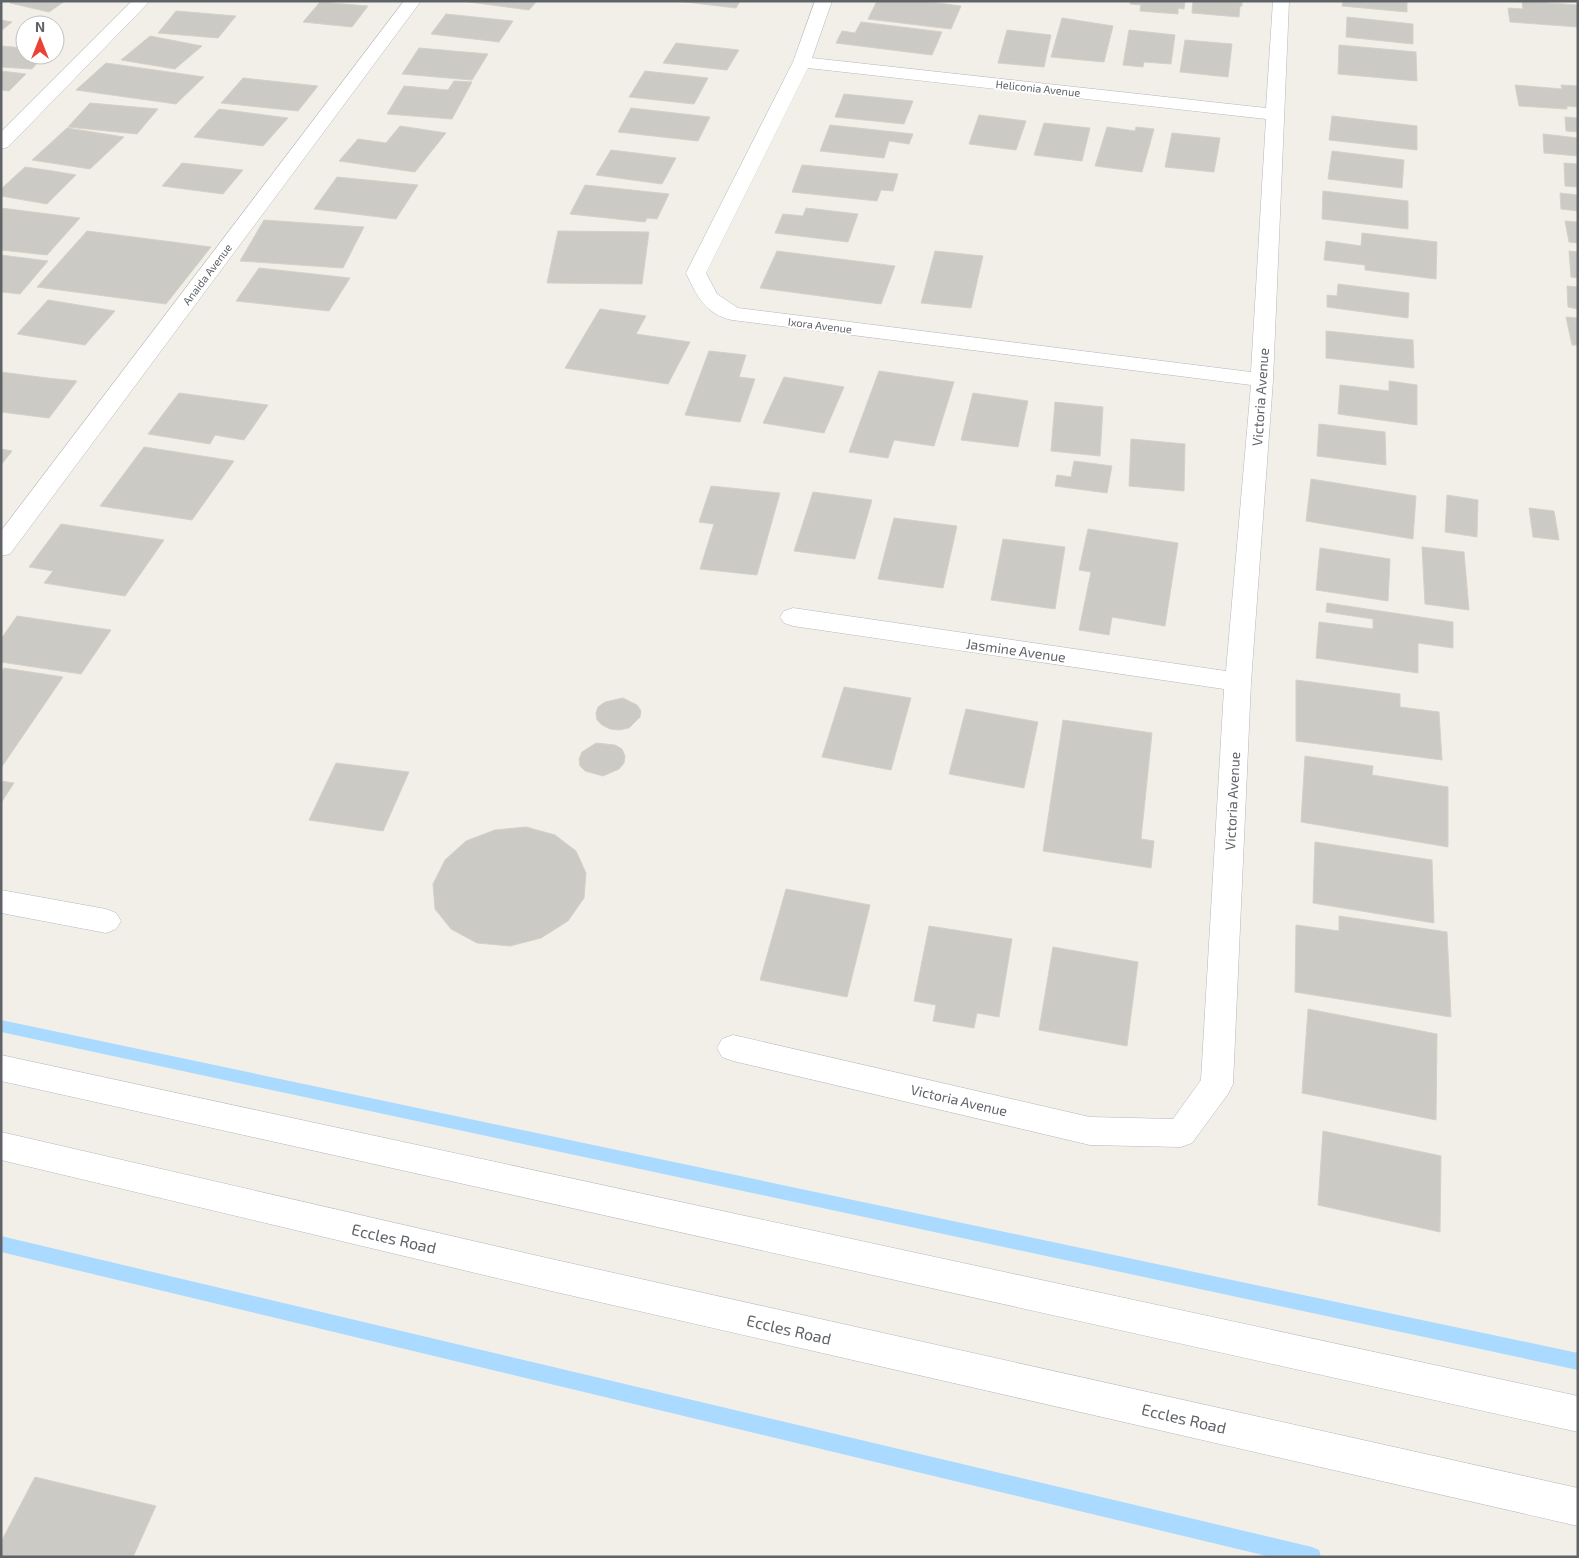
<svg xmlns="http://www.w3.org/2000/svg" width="1579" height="1558" viewBox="0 0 1579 1558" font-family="'Exo 2',sans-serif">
	<rect width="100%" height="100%" fill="#f1efe8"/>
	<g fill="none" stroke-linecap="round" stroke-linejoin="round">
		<path fill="#aadaff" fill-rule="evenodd" d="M1,1020L1578,1353V1370L1,1032Z
			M1,1236L1312,1547L1319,1550L1321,1557H1271L1,1252Z"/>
	</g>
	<path fill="#cccac5" stroke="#d6d1c6" d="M12,1H65L49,12L10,3Z
		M462,1H537L529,10Z
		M677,1H740L736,8Z
		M877,1H924L961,6L951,29L868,19Z
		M1130,1H1185L1184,9L1178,8V14L1140,11L1141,5L1130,4Z
		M1193,1H1242V6H1240L1239,17L1192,13Z
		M1343,1H1407V12L1342,6Z
		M1522,1L1578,5V27L1510,22L1508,8L1523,9Z
		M320,2L368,6L352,27L303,22Z
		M176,11L236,16L218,38L158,33Z
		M446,14L513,21L499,42L431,34Z
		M1347,17L1413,24V44L1346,37Z
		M1062,18L1113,26L1104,62L1051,57Z
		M1,20L12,22L1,31Z
		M861,22L942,32L932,55L836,43L842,31L855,33Z
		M1007,30L1051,35L1044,67L998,63Z
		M1129,30L1175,35L1171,64L1144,62L1143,67L1123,65Z
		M150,36L202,46L175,69L121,60Z
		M1185,40L1232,44L1228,77L1180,72Z
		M676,43L739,50L727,70L663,63Z
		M1339,45L1416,52L1417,81L1338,74Z
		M1,46L25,48V55H44L32,69L1,67Z
		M419,48L488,54L472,80L402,74Z
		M106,63L204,77L176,104L76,90Z
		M1,71L26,74L9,91L1,90Z
		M645,71L708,78L694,104L629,97Z
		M243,78L318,86L298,111L221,103Z
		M454,81L472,82L452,119L387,114L404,86L448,90Z
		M1515,85L1562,89L1561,85L1578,86V107L1567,106V109L1519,106Z
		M844,94L913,101L904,124L835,117Z
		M90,103L158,109L137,134L68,127Z
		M631,108L710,117L698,141L618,132Z
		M219,109L288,118L263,146L194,137Z
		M979,115L1026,121L1016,150L969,144Z
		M1332,116L1417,126V150L1329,140Z
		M1565,117L1578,118V132L1566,131Z
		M1044,123L1090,128L1082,161L1034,155Z
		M830,125L913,134L909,144L889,141L884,158L820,151Z
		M400,126L446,133L415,172L339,161L358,139L386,143Z
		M1107,127L1135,131L1136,127L1154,129L1142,172L1095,166Z
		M67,128L124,137L90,169L32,160Z
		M1172,133L1220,138L1214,172L1165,167Z
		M1543,134L1578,138V156L1544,153Z
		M611,150L676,158L662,184L596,175Z
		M1332,151L1404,160L1402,188L1328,179Z
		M182,163L243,170L223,194L162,186Z
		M1564,163L1578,164V187L1565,186Z
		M802,165L898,174L893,191L881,190L877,201L792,192Z
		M25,167L53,171L76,175L47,204L1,196V189Z
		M337,177L418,185L396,219L314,209Z
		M585,185L669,194L657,219L647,218L645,222L570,214Z
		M1323,191L1408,201V229L1322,219Z
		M1560,193L1578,195V211L1561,209Z
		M1,208L80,218L47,255L1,250Z
		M806,208L858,214L848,242L775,233L783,214L803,216Z
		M264,220L364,227L343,268L240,261Z
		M1565,221L1578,222V243L1569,242Z
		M87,231L211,247L166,304L37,287Z
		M558,231L649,232L642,284L547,283Z
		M1362,233L1437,242L1436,279L1365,270V265L1324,260L1326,241L1361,246Z
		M777,251L895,266L881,304L760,288Z
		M935,251L983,256L971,308L921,303Z
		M1569,251L1578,252V278L1571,277Z
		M1,255L48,261L20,294L1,292Z
		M259,268L350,278L329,311L236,301Z
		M1338,284L1409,293L1408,318L1327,307V295L1337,296Z
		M1567,286L1578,287V309L1568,307Z
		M48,300L115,311L85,345L17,334Z
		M600,309L646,316L636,334L690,342L668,384L565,368Z
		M1566,317L1578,318V345H1572Z
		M1326,331L1413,340L1414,368L1326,358Z
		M709,351L746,355L739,377L755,379L740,422L685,415Z
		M879,371L954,382L934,446L894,440L888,458L849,452Z
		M1,372L47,378L77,381L49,418L1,412Z
		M784,377L844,387L824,433L763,423Z
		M1389,381L1417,385V425L1338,414L1340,385L1389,391Z
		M179,393L268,405L244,440L215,435L210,444L148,434Z
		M973,393L1028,401L1018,447L961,440Z
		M1055,402L1103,407L1100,456L1051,451Z
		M1319,424L1385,432L1386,465L1317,456Z
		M1131,439L1185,444L1184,491L1129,486Z
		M144,447L234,461L192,520L100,506Z
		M1,449L12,451L1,465Z
		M1074,461L1112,466L1107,493L1055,486L1057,475L1071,477Z
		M1311,479L1416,496L1413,539L1306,521Z
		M711,486L780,493L757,575L700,569L714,524L699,522Z
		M813,492L872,500L855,559L794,551Z
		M1447,495L1478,500L1477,537L1445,532Z
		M1529,508L1554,511L1559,540L1533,537Z
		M894,518L957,526L943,588L878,579Z
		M61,524L164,540L125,596L44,583L53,571L29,567Z
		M1088,529L1178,543L1165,626L1112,617L1109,635L1079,630L1091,572L1079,570Z
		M1003,539L1065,547L1055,609L991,600Z
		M1422,547L1464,552L1469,610L1425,604Z
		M1320,548L1390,559L1388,601L1316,590Z
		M1327,603L1453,622V648L1418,643V673L1316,658L1319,622L1373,629V619L1326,612Z
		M17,616L111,630L81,674L1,662V639Z
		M4,668L63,677L1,768V672Z
		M1296,680L1400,694V707L1439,712L1442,760L1296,741Z
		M844,687L911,698L891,770L822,757Z
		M623,698L637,705L641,711L640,717L629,728L619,730L610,729L602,725L597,720L596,713L598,707L605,702Z
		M966,709L1038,722L1024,788L949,774Z
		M1063,720L1152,733L1141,839L1154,841L1151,868L1043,851Z
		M596,743L615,745L622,749L625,756L624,763L619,769L603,776L585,771L580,766L579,759L582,752Z
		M1305,756L1373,766L1372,775L1448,787V847L1301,822Z
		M336,763L409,772L383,831L309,820Z
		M1,781L14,783L1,803Z
		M526,827L555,835L576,851L586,873L584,898L568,921L541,938L510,946L477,943L451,929L435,909L433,884L445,860L466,841L495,830Z
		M1315,842L1432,860L1434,923L1313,903Z
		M786,889L870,905L847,997L760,980Z
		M1339,916L1447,932L1451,1017L1295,992L1296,925L1339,931Z
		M929,926L1012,939L999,1017L977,1013L974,1028L933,1021L936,1005L914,1001Z
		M1053,947L1138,962L1127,1046L1039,1030Z
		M1308,1009L1437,1034L1436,1120L1302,1093Z
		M1323,1131L1441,1156L1440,1232L1318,1205Z
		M35,1477L156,1506L133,1557H1V1542Z"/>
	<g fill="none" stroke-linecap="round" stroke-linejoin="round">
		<g stroke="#b5b8bc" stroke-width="1">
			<path id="minor" d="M132,1H150L8,147L1,149V132Z
				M404,1H421L10,554L1,556V531Z
				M815,1H832L812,58L1266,108L1273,1H1289L1273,380L1251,682L1233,1084L1228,1094L1192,1143L1181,1147L1090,1145L733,1061L722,1057L717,1048L722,1039L733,1035L1090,1117L1173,1119L1201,1080L1224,689L793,626L784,623L780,617L784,611L793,608L1226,671L1251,385L732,320C705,314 697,296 686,273L793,62ZM808,68L1266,119L1251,372L738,308L717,294L706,273Z
				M1,890L106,909L116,913L121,921L116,929L106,933L1,913Z
				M1,1055L1578,1396V1432L1,1081Z
				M1,1132L547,1258L1578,1488V1526L547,1290L1,1160Z"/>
		</g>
		<use href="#minor" fill="#fff" fill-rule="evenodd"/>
	</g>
	<g text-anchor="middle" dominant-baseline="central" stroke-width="4" stroke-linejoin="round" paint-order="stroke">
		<g font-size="11" fill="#5f6368" stroke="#fff">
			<text transform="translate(1038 88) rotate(6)">Heliconia Avenue</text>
			<text transform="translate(207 274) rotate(-53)">Anaida Avenue</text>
			<text transform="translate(820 325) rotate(7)">Ixora Avenue</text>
		</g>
		<g font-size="14" fill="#5f6368" stroke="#fff">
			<text transform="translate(1260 397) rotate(-86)">Victoria Avenue</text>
			<text transform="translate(1016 650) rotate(8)">Jasmine Avenue</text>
			<text transform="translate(1232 801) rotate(-87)">Victoria Avenue</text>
			<text transform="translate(959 1100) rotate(13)">Victoria Avenue</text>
		</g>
		<g font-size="16" fill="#5f6368" stroke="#fff">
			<text transform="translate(394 1238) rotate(13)">Eccles Road</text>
			<text transform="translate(789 1329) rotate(13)">Eccles Road</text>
			<text transform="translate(1184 1418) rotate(13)">Eccles Road</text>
		</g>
	</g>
	<rect width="1579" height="1558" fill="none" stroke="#5f6368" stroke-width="5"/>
	<g transform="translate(40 40)"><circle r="24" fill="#ffffff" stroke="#bfc1c3"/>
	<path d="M0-4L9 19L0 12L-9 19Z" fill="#ea4335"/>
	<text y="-8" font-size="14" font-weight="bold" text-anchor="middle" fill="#5f6368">N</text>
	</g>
</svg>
